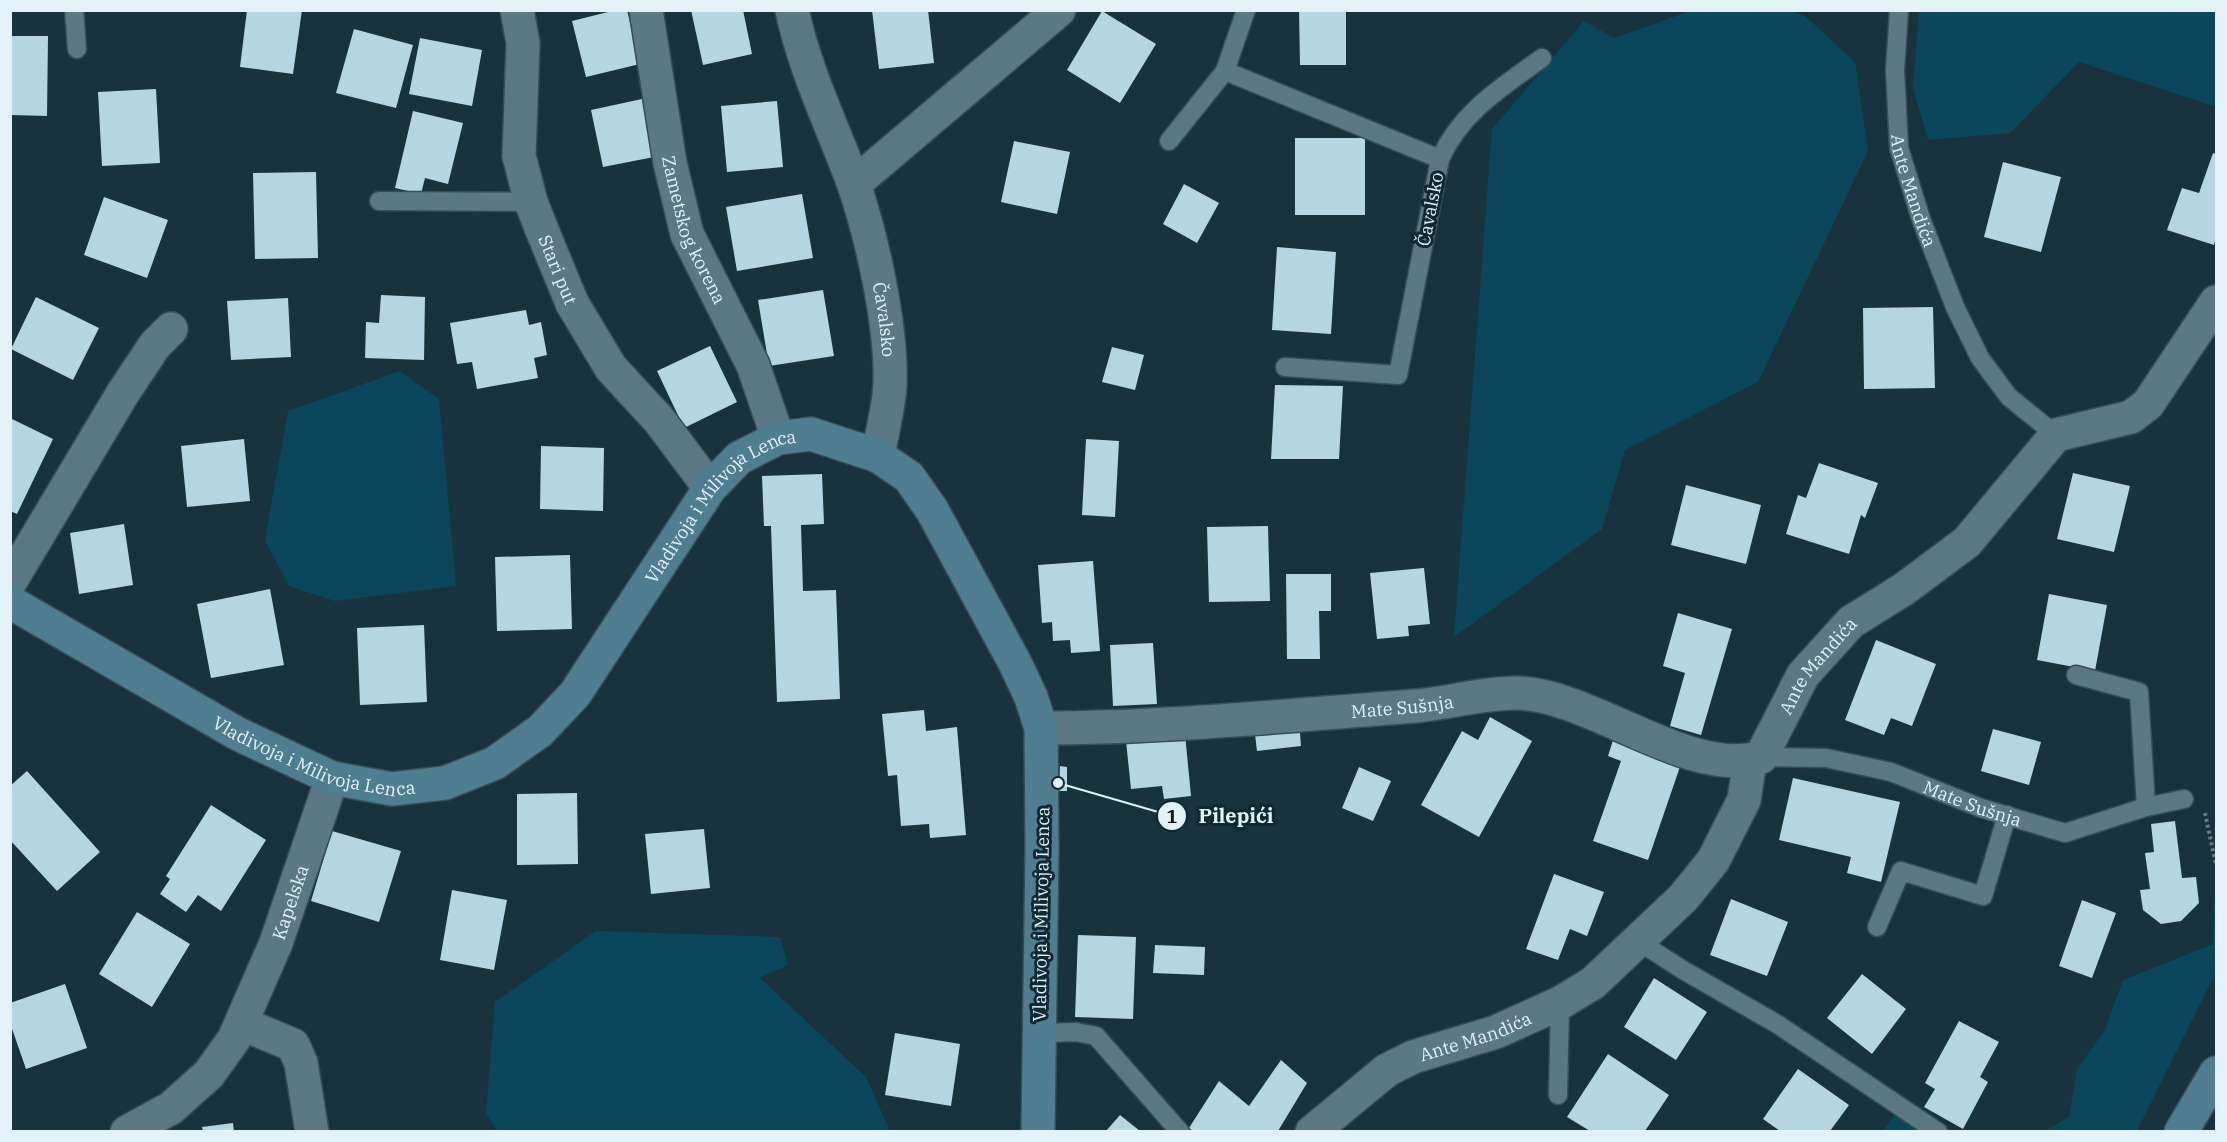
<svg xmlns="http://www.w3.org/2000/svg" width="2227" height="1142" viewBox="0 0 2227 1142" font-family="'IBM Plex Serif',serif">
	<rect width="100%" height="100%" fill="#18333d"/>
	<path fill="#0b475a" d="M1787,10L1805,16L1855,62L1868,151L1758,382L1625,450L1602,529L1454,637L1492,129L1584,21L1614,38L1690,11Z
		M1919,11H2216V107L2079,62L2010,133L1928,140L1913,88Z
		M400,371L439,399L456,586L335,601L289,586L265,540L288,411Z
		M2216,864V972L2137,1131H2045L2069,1117L2077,1069L2105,1030L2123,980L2213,944Z
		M596,931L780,937L788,965L760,978L866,1077L890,1131H497L486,1113L495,1002Z
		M1903,1102L1945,1129L1952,1131L1883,1132Z"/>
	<path fill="#b6d5e2" d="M247,10H302L293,74L240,67Z
		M616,10H627L640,64L586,77L572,21Z
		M691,10H743L752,54L703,65Z
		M872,10H928L934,63L879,69Z
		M1299,10H1346V65H1300Z
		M1102,11L1156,44L1120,103L1067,70Z
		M354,29L413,45L396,108L336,93Z
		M10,36H48L47,116L10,115Z
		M420,38L482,50L472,106L409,94Z
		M156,89L160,163L102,166L98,92Z
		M642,99L654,157L603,167L591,110Z
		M777,101L783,167L727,172L721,106Z
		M413,111L463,123L448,184L425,178L421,194L395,188Z
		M1295,138H1365V215H1295Z
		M1014,141L1070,152L1057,214L1001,202Z
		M2213,153L2216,154V237L2214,245L2167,230L2182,188L2199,193Z
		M2003,162L2061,177L2041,252L1984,237Z
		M316,172L318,258L255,259L253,173Z
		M1184,184L1219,203L1197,243L1163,224Z
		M802,194L813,258L737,271L726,207Z
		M104,197L168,220L147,278L84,255Z
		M1277,247L1336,252L1331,334L1272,330Z
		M823,290L834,356L769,366L758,300Z
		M381,295L425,297L424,360L365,358L366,322L379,323Z
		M36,297L99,328L73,380L11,349Z
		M288,298L291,357L231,360L227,301Z
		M1933,307L1935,388L1864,389L1863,308Z
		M526,310L529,325L541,322L547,355L534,358L538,378L477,389L472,362L457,364L450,323Z
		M710,346L737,402L684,428L657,371Z
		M1112,347L1144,355L1135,390L1102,382Z
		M1275,385L1343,386L1339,459H1271Z
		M10,418L53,439L17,514L10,511Z
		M244,439L250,501L187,507L181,446Z
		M1086,439L1119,441L1115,517L1082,515Z
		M541,446L604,448L603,511L540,509Z
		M1819,463L1878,483L1865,518L1861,515L1849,554L1786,534L1798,495L1806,498Z
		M2073,473L2130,486L2114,552L2057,539Z
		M822,474L824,524L801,525L803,591L836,590L840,699L777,702L771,526H764L762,476Z
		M1686,485L1761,505L1746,564L1671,545Z
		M124,524L133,585L79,594L70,533Z
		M1268,526L1270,601L1209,602L1207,527Z
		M570,555L572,629L497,631L495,557Z
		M1093,561L1100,651L1071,653L1070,640L1053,641L1052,622L1042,623L1038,565Z
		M1424,568L1430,624L1408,626L1409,636L1377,639L1370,573Z
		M1286,574H1331V611H1319L1320,659H1287Z
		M270,589L284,665L211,678L197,604Z
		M2049,594L2107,605L2095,671L2037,660Z
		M1678,613L1732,629L1701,735L1670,726L1685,673L1663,666Z
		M424,625L427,702L360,705L357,628Z
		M1876,640L1936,664L1912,726L1891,718L1884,735L1845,720Z
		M1153,643L1157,704L1113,706L1110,645Z
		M924,710L926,731L957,727L966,835L930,838L929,824L901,826L897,775L888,776L882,714Z
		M1490,717L1532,741L1479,837L1421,805L1462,731L1478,740Z
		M1299,721L1301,746L1257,751L1254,726Z
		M1993,729L2041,742L2029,785L1981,771Z
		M1185,734L1191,796L1164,799L1162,786L1131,789L1126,741Z
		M1615,734L1683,758L1648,860L1593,841L1621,761L1608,756Z
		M1060,766L1067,767V791H1059Z
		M1359,767L1391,781L1373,821L1342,808Z
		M27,771L100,852L57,891L10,840V786Z
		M1793,778L1900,802L1881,882L1847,873L1851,857L1779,840Z
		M577,793L578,864L517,865V794Z
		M211,805L266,840L221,911L198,895L186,912L160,894L170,879L166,876Z
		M2175,821L2182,878L2196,877L2199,903L2181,921L2161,924L2143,910L2140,890L2150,889L2145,853L2154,852L2151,824Z
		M704,829L710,888L651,894L645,834Z
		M332,831L401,851L379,922L311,901Z
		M1554,874L1604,892L1587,936L1570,929L1558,960L1526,949Z
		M452,890L507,900L494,970L440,960Z
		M1731,899L1788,922L1767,976L1710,955Z
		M2082,900L2116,913L2092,978L2059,966Z
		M137,912L190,944L152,1007L99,974Z
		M1078,935L1136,937L1133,1019L1075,1017Z
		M1155,945L1205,947L1204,975L1153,973Z
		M1862,974L1906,1009L1872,1054L1827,1018Z
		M1654,978L1707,1012L1676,1060L1624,1027Z
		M65,984L87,1048L26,1069L10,1023V1003Z
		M1959,1021L1999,1042L1980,1077L1988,1082L1963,1129L1924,1107L1935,1089L1925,1083Z
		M895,1033L960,1044L951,1106L885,1095Z
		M1608,1054L1669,1095L1645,1131H1590L1567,1117Z
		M1281,1060L1307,1083L1278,1131H1193L1189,1128L1219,1081L1249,1106Z
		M1798,1069L1849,1105L1830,1131H1780L1763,1119Z
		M1120,1115L1140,1131H1106Z
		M233,1123L234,1131H203L202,1127Z"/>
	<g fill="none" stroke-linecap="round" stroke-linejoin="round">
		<g stroke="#374e57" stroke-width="21">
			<g id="lane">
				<path d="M74,10L77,49"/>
				<path d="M1246,10L1225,71L1440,159L1398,375L1285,367"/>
				<path id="s1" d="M1899,10L1895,70L1899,148L1921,219L1955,307L1980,358L2009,397L2056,435"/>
				<path d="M1169,141L1225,71"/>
				<path d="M1440,159C1461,112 1502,87 1542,58"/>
				<path d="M379,201L531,202"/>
				<path d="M2076,675L2139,692L2146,807"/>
				<path id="s2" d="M1761,757L1826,758L1891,772L1981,808L2065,833L2146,807L2184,799"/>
				<path d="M1877,927L1901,871L1983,896L2007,815"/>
				<path d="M1638,941L1683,970L1777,1024L1938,1132"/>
				<path d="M1040,1033L1076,1032L1096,1036L1180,1132"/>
				<path d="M1558,1095L1560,1003"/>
			</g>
		</g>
		<g stroke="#374e57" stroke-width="36">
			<g id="street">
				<path id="s3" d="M517,10L523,43L519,156L531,202L542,230L572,303L611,368L659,420L710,488"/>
				<path id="s4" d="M646,10L670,163L687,234L753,365L778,438"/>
				<path id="s5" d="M792,10C805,71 832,125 853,182C872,236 892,327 890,384C889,407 882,432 878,456"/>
				<path d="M854,184L1059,10"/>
				<path d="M10,582L123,393L155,345L171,329"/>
				<path id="s6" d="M1041,728C1166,728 1291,715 1416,706C1449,703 1483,693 1515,693C1590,693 1690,780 1761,757L1803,675L1851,622L1904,589L1967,542L2056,435L2131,417L2148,404L2216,302"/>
				<path d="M243,1024L293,1045L301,1063L312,1132"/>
				<path id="s7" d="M127,1132L171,1108L209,1074L234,1039L276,943L332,778"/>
				<path id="s8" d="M1312,1132L1387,1070L1413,1057L1496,1032L1560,1003L1593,983L1683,898L1713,861L1744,800L1750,761"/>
			</g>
		</g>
		<g stroke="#374e57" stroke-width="36">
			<g id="secondary">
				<path id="s9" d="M10,602L238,734L332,778L392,789L445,783L495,763L540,731L575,694L710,488L739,458L778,438L811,434L878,456L909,477L932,510L1016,665L1031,697L1041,728L1042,849L1038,1132"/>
				<path d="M2181,1132L2216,1073"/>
			</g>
		</g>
		<path stroke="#657c84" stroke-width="4" stroke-dasharray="3 3" stroke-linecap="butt" d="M2205,813L2216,865"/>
		<use href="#lane" stroke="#5c7884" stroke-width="18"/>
		<use href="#street" stroke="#5c7884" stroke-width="33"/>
		<use href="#secondary" stroke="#4f7e90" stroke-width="33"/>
	</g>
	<g text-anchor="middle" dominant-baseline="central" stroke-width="6" stroke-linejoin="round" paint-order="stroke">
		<g font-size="18" fill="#e2f2f8" stroke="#0e2933">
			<text stroke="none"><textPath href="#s1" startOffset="183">Ante Mandića</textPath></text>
			<text transform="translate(1430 209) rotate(-79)">Čavalsko</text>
			<text stroke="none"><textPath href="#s4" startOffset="226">Zametskog korena</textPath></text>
			<text stroke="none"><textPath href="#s3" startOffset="267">Stari put</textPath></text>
			<text stroke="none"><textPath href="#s5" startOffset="324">Čavalsko</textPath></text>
			<text stroke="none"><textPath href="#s9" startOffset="884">Vladivoja i Milivoja Lenca</textPath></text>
			<text stroke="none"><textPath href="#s6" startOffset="842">Ante Mandića</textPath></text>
			<text stroke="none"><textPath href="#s6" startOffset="362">Mate Sušnja</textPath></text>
			<text stroke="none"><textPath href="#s9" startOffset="344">Vladivoja i Milivoja Lenca</textPath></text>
			<text stroke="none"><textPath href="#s2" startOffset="219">Mate Sušnja</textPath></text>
			<text stroke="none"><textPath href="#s7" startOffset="292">Kapelska</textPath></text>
			<text transform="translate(1041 914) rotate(-89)">Vladivoja i Milivoja Lenca</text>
			<text stroke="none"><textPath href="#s8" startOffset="192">Ante Mandića</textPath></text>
		</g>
	</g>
	<path fill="none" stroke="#e2f2f8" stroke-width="2" d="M1058 783L1172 816"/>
	<g fill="#e2f2f8" stroke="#0e2933" stroke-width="2">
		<circle cx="1058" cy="783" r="6"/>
		<circle cx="1172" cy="816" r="15"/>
	</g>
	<g font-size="18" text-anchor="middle" font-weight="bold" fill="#111">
		<text x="1172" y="823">1</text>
	</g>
	<g font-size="20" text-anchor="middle" font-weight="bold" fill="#e2f2f8" stroke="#0e2933" stroke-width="6" stroke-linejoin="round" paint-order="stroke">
		<text x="1236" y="823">Pilepići</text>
	</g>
	<rect width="2227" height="1142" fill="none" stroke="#e2f2f8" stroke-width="24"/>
</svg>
